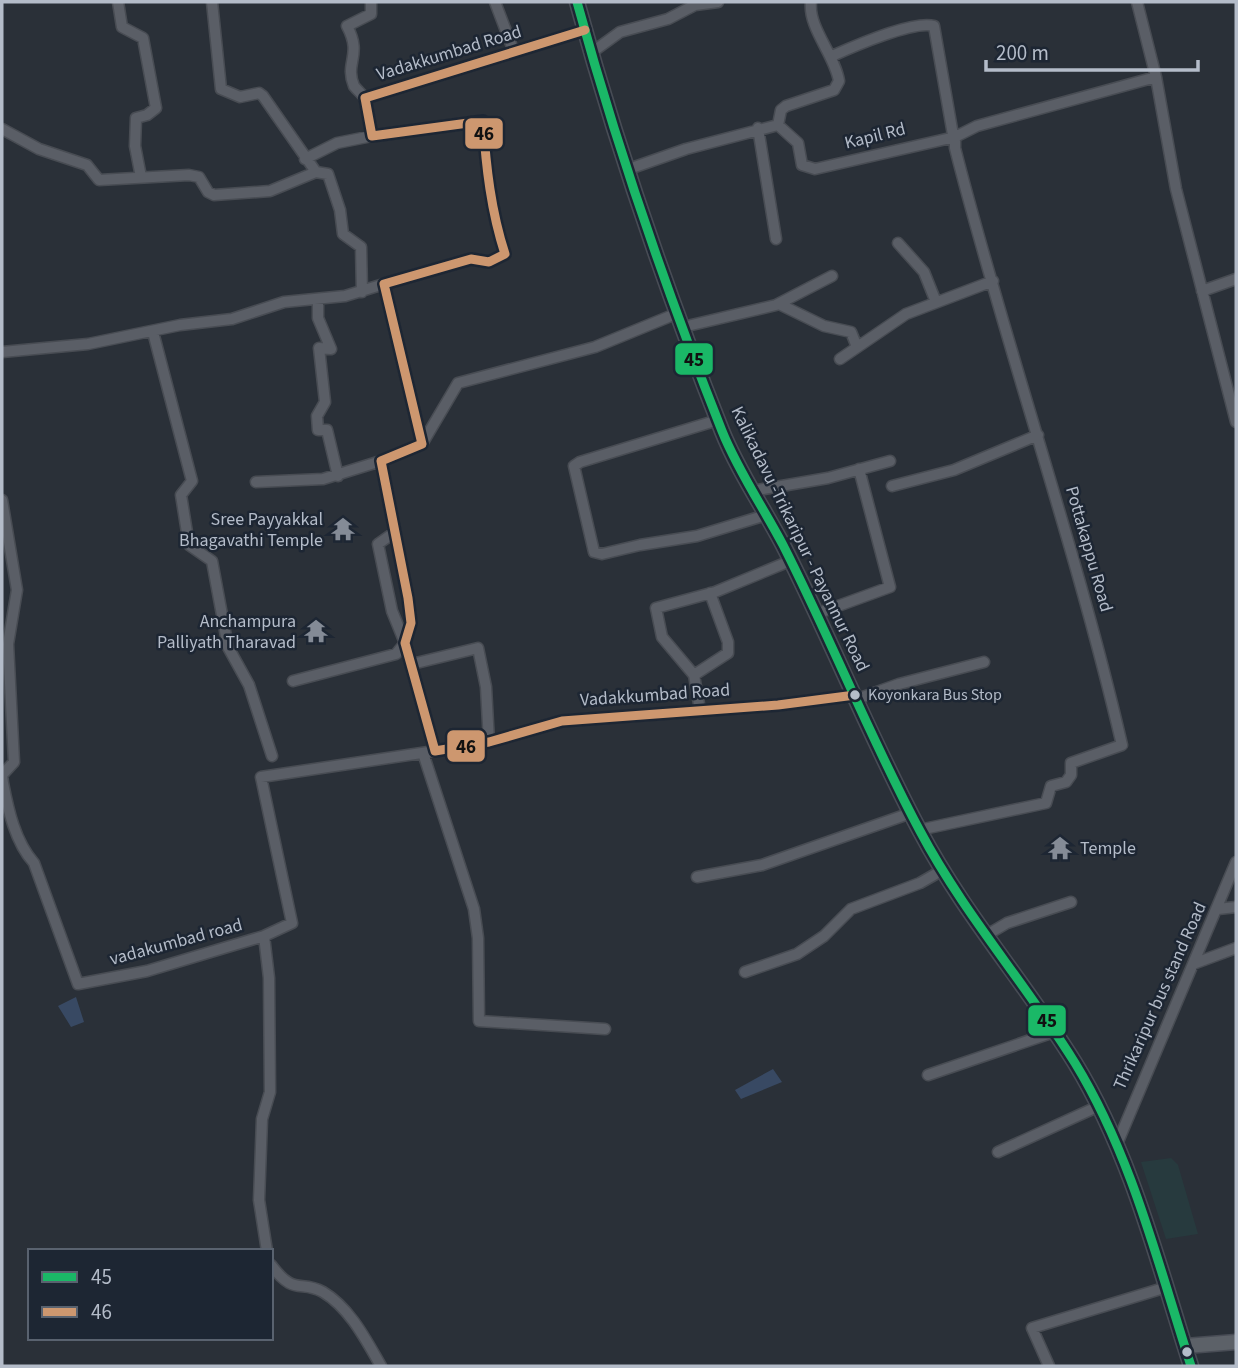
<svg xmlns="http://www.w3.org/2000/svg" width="1238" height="1368" viewBox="0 0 1238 1368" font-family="'Source Sans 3',sans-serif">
	<rect width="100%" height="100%" fill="#2a3038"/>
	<path fill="#273a3e" d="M1171,1158L1178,1165L1198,1234L1166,1239L1141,1162Z"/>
	<path fill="#384963" d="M76,997L84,1022L71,1027L58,1006Z
		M773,1069L782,1082L741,1099L735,1090Z"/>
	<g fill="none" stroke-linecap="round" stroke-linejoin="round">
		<g stroke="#484c53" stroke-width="13">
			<path id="minor" d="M118,2L122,27L143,38L156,108L147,115L136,118L135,146L141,177
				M495,2L514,52
				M1137,2L1156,77L1176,189L1236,422
				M585,30L365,98L372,136L483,121C486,167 491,211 505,254L489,262L471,259L384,284L422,444L381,461L408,598L411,623L405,643L435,751L489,742L562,721L778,705L855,695
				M591,53L620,32L668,19L695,5L718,2
				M832,56C852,47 914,20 934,26L953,135
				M365,98C362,94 357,90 354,86C344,62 363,56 347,26L371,14V2
				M778,125L781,110L786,106L834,90L839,81C835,55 808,28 811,2
				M758,128L776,239
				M2,129L39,149L87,165L99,180L189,175L199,177L208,192L214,195L270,191L316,172L263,96L259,93L240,97L221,89L212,2
				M305,159L337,143L372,136
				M626,170L686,149L778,125L798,143L802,165L815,169L955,137L977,126L1156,77
				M316,172L328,174L340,210L343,234L361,247L362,292
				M898,243L924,272L936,302
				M1202,291L1236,279
				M318,304V318L331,349L319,348L325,402L317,416L318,430H327L338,476
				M779,304L824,326L851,332L857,347
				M683,327L776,305L832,276
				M153,332L192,481L181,495L189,545L212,561L228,647L249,685L272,756
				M2,352L88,344L180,325L232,319L284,302L345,296L384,284
				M840,359L906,314L993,281
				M718,420L580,462L574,466L594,552L602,554L640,545L697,536L766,515
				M422,444L458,383L595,347L678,313
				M256,482L323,479L381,461
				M892,486L954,470L1038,435
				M752,491L828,478L890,461
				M2,500L17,590L8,644L14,762L2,775L3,783C8,809 15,842 34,863L78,984L147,971L264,936L292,923L261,777L435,751
				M816,614L890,587L859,469
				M412,664L478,648L486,687L489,742
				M694,675L662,637L656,608L715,592L790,561
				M293,681L396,654L405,643L392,611L378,544L395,532
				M857,699L899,684L984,662
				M700,710L694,675L728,653V642L710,593
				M423,753L474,909L478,938L479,1021L605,1029
				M919,830L1046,803L1051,786L1066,782L1071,775V763L1122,745C1075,543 1006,348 955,148V137
				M697,877L762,865L911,813
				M1218,909L1236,907
				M264,936L269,978L270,1092L262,1119L259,1200L267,1251
				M985,936L1007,923L1071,902
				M1193,964L1236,948
				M745,972L797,954L824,936L851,909L920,883L941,871
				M928,1075L1054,1032
				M1117,1144L1236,862
				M998,1152L1099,1106
				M271,1265C295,1297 300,1279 323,1292C350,1308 366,1340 381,1366
				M1049,1366L1032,1328L1167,1287"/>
		</g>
		<g stroke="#484c55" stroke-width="17">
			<path id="major" d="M577,2C617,148 666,290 722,431C738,471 763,507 783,545C831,639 870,738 920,831C964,914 1026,984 1075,1063C1132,1156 1158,1264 1191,1366
				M1186,1346L1236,1342"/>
		</g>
		<use href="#minor" stroke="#5a5e66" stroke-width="10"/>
		<use href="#major" stroke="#5c6168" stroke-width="14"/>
		<g stroke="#1d2633" stroke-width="14">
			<path id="bus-1" d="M577,2C617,148 666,290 722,431C738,471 763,507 783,545C831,639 870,738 920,831C964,914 1026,984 1075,1063C1132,1156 1158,1264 1191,1366"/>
		</g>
		<g stroke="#1d2633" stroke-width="14">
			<path id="bus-2" d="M585,30L365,98L372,136L483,121C486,167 491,211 505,254L489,262L471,259L384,284L422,444L381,461L408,598L411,623L405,643L435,751L489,742L562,721L778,705L855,695"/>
		</g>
		<use href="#bus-1" stroke="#1ab867" stroke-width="9"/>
		<use href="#bus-2" stroke="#cd976f" stroke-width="9"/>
	</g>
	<defs>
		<g id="temple-bare" transform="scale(1.89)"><path d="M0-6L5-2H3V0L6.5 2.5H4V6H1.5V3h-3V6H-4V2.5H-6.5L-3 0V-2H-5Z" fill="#848b96" stroke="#1d2633" stroke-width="2.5" paint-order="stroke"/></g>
	</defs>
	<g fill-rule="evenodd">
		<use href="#temple-bare" x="343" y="529"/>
		<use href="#temple-bare" x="316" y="631"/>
		<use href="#temple-bare" x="1060" y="848"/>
	</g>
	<g fill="#b4bcc9" stroke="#1d2633" stroke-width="2.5">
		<circle cx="855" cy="695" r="6"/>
		<circle cx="1187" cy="1352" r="6"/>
	</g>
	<g text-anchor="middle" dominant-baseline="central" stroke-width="5" stroke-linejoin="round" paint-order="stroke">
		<g font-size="16" fill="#b4bcc9" stroke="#1d2633" text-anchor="start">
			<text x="868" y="695">Koyonkara Bus Stop</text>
		</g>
		<g font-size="18" fill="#b4bcc9" stroke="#1d2633">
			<text transform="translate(449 53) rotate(-17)">Vadakkumbad Road</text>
			<text transform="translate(875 136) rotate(-14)">Kapil Rd</text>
			<text transform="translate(800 539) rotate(64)">Kalikadavu -Trikaripur - Payannur Road</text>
			<text transform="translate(1089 549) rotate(74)">Pottakappu Road</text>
			<text transform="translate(655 695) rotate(-4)">Vadakkumbad Road</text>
			<text transform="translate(176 942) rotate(-15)">vadakumbad road</text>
			<text transform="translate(1160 996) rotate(-66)">Thrikaripur bus stand Road</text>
		</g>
		<g font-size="18" fill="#b4bcc9" stroke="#1d2633" text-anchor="end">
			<text x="323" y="519">Sree Payyakkal<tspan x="323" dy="21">Bhagavathi Temple</tspan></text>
			<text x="296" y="621">Anchampura<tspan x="296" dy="21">Palliyath Tharavad</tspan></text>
			<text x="1080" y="848" text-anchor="start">Temple</text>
		</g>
	</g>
	<g stroke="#1d2633" stroke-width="2.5">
		<rect x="464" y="117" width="40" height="33" rx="7" fill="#cd976f"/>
		<rect x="674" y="342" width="40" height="34" rx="7" fill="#1ab867"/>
		<rect x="446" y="729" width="40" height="34" rx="7" fill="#cd976f"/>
		<rect x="1027" y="1004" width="40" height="33" rx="7" fill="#1ab867"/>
	</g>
	<g font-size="19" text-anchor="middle" font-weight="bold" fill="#111">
		<text x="484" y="140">46</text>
		<text x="694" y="366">45</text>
		<text x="466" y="753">46</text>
		<text x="1047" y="1027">45</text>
	</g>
	<rect width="1238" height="1368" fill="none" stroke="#b4bcc9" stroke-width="7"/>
	<rect x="28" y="1249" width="245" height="91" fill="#1d2633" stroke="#59626f" stroke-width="2"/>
	<rect x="42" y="1272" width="35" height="10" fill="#1ab867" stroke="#59626f" stroke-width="2"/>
	<text x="91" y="1284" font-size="21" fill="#b4bcc9">45</text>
	<rect x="42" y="1307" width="35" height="10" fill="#cd976f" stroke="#59626f" stroke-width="2"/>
	<text x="91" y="1319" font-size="21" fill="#b4bcc9">46</text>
	<path d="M986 60v10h212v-10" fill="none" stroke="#b4bcc9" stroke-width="3.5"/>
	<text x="996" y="60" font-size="21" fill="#b4bcc9" stroke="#1d2633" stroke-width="5" paint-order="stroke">200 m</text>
</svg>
